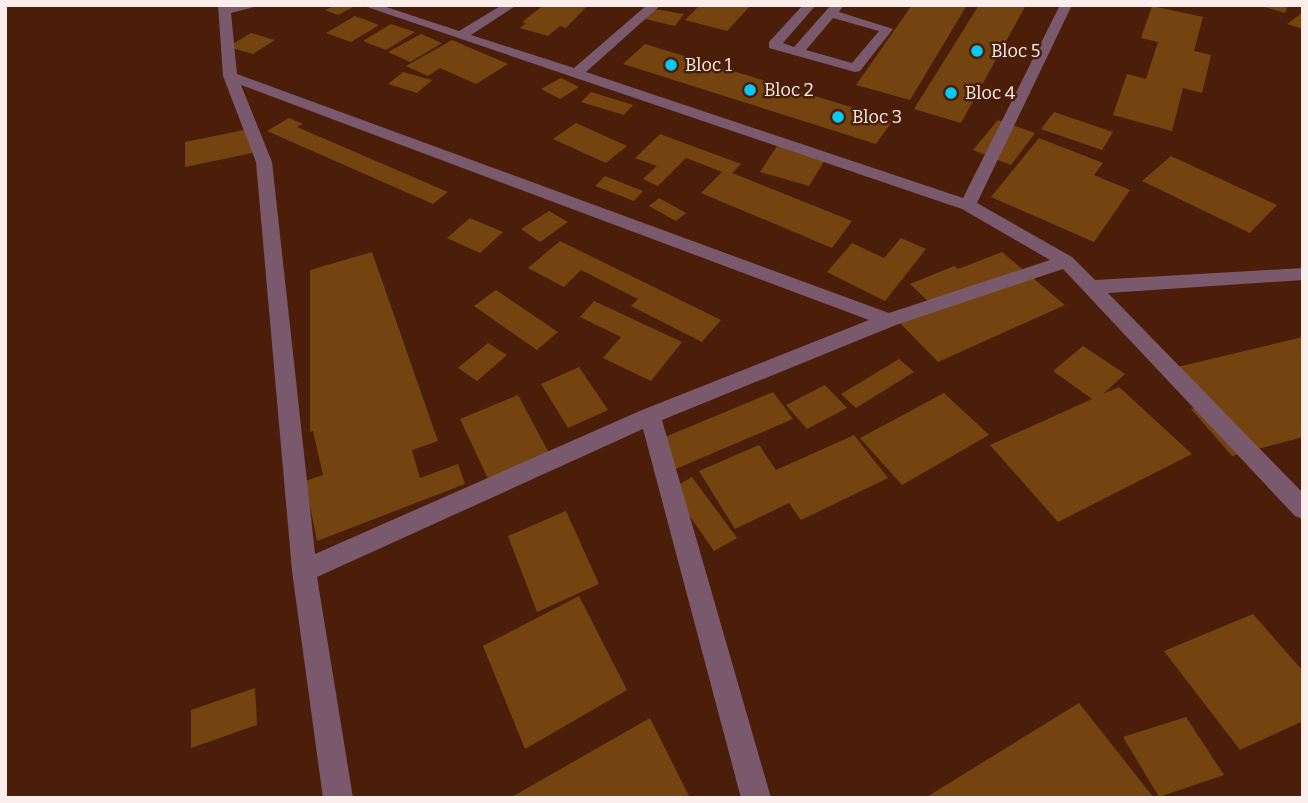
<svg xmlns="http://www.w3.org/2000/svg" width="1308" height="803" viewBox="0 0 1308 803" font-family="Bitter,serif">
	<rect width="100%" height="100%" fill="#4b1e0a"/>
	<path fill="#744410" d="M336,5H357L338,15L325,10Z
		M544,5H584L587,6L566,28L560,26L548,36L520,28L526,23L522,22Z
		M700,5H751L727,31L685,20Z
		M912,5H967L910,100L856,85Z
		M979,5H1026L961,123L914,109Z
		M1258,5H1288L1285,13Z
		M1152,6L1203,17L1194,51L1211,55L1202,93L1183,88L1172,131L1113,115L1127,74L1146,79L1158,42L1141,38Z
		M654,9L684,14L675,26L645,19Z
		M1303,12V29L1287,24Z
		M355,16L379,25L351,42L326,33Z
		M391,24L415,32L386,50L363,41Z
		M251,33L275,40L253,54L228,47Z
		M421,34L442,43L410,62L388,52Z
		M452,40L508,64L476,84L440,68L428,76L406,66Z
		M645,44L802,92L893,120L876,144L623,64Z
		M403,72L432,80L417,93L388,84Z
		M561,78L579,87L560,99L541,89Z
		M591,92L633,105L624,115L581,102Z
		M1054,112L1113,132L1102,150L1041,129Z
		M289,118L303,124L297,127L448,192L433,204L267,131Z
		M998,120L1035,133L1011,165L973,150Z
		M576,123L627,146L606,163L553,139Z
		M249,129L252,153L185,167V142Z
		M660,134L741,164L732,173L852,221L832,248L701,193L722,172L686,158L658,186L643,179L657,166L635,158Z
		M1039,138L1103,163L1094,175L1130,190L1094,242L991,197Z
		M777,146L825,160L809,186L760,172Z
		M1171,156L1277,205L1250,233L1142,181Z
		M605,176L643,191L634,201L595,186Z
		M659,198L686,213L676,221L649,206Z
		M549,211L568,222L540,242L521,229Z
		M470,218L503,232L480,253L447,238Z
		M901,238L926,249L885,301L827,272L852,243L884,258Z
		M560,241L721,320L702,342L631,306L638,299L581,270L564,287L528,268Z
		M372,252L438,441L412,450L420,478L458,464L465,484L317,541L305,481L323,475L313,431L310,432V270Z
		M1002,252L1065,305L938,362L897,320L932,305L910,284L954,266L958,269Z
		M496,290L558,332L537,350L474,306Z
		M594,301L682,342L651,381L603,358L621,337L580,317Z
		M1303,337V437L1232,456L1191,409L1206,405L1173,368Z
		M488,343L507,355L477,381L458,368Z
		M1083,346L1125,374L1103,394L1119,387L1192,454L1058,522L990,445L1092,399L1053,371Z
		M899,359L914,372L856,408L841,394Z
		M579,367L608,410L568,428L541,384Z
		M825,385L847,408L807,429L786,405Z
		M773,392L793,419L671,471L653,442Z
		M944,393L989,435L902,485L860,438Z
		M518,395L550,455L489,481L460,419Z
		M854,435L888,478L801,520L789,503L735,529L699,471L759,445L776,470Z
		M692,477L737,538L714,551L671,489Z
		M566,511L599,584L537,612L508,536Z
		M579,596L627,690L525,749L483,646Z
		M1253,614L1303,671V721L1240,750L1164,651Z
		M255,688L257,725L191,748V710Z
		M1079,703L1154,798H925Z
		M1186,717L1224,775L1159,797L1123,737Z
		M650,718L690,798H510Z"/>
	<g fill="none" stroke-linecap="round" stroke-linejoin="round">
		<path fill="#7a596d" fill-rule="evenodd" d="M218,5H262L231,13L237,74L889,313L1050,260L962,209L361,5H380L459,31L502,5H517L471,35L574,68L647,5H661L586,72L963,198L1060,5H1072L977,203L1072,257L1095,280L1303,268V280L1108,293L1303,493V519L1295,516L1063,269L896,325L662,420L771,798H741L643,429L317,577L353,798H323L292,571L256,162L223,76ZM241,85L869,320L642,410L315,554L272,162Z
			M803,5H816L783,43L794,47L831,5H844L839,12L893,29L860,71L855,72L769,48V42ZM833,18L879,31L852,63L806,50Z"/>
	</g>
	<g fill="#03cbf9" stroke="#4b1e0a" stroke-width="2.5">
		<circle cx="977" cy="51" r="7"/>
		<circle cx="671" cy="65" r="7"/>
		<circle cx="750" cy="90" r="7"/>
		<circle cx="951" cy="93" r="7"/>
		<circle cx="838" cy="117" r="7"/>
	</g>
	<g text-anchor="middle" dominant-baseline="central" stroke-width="5" stroke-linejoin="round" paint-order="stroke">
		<g font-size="18" fill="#fbeeea" stroke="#4b1e0a" text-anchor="start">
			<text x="991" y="51">Bloc 5</text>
			<text x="685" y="65">Bloc 1</text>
			<text x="764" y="90">Bloc 2</text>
			<text x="965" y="93">Bloc 4</text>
			<text x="852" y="117">Bloc 3</text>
		</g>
	</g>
	<rect width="1308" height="803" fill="none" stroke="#fbeeea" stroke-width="14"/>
</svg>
